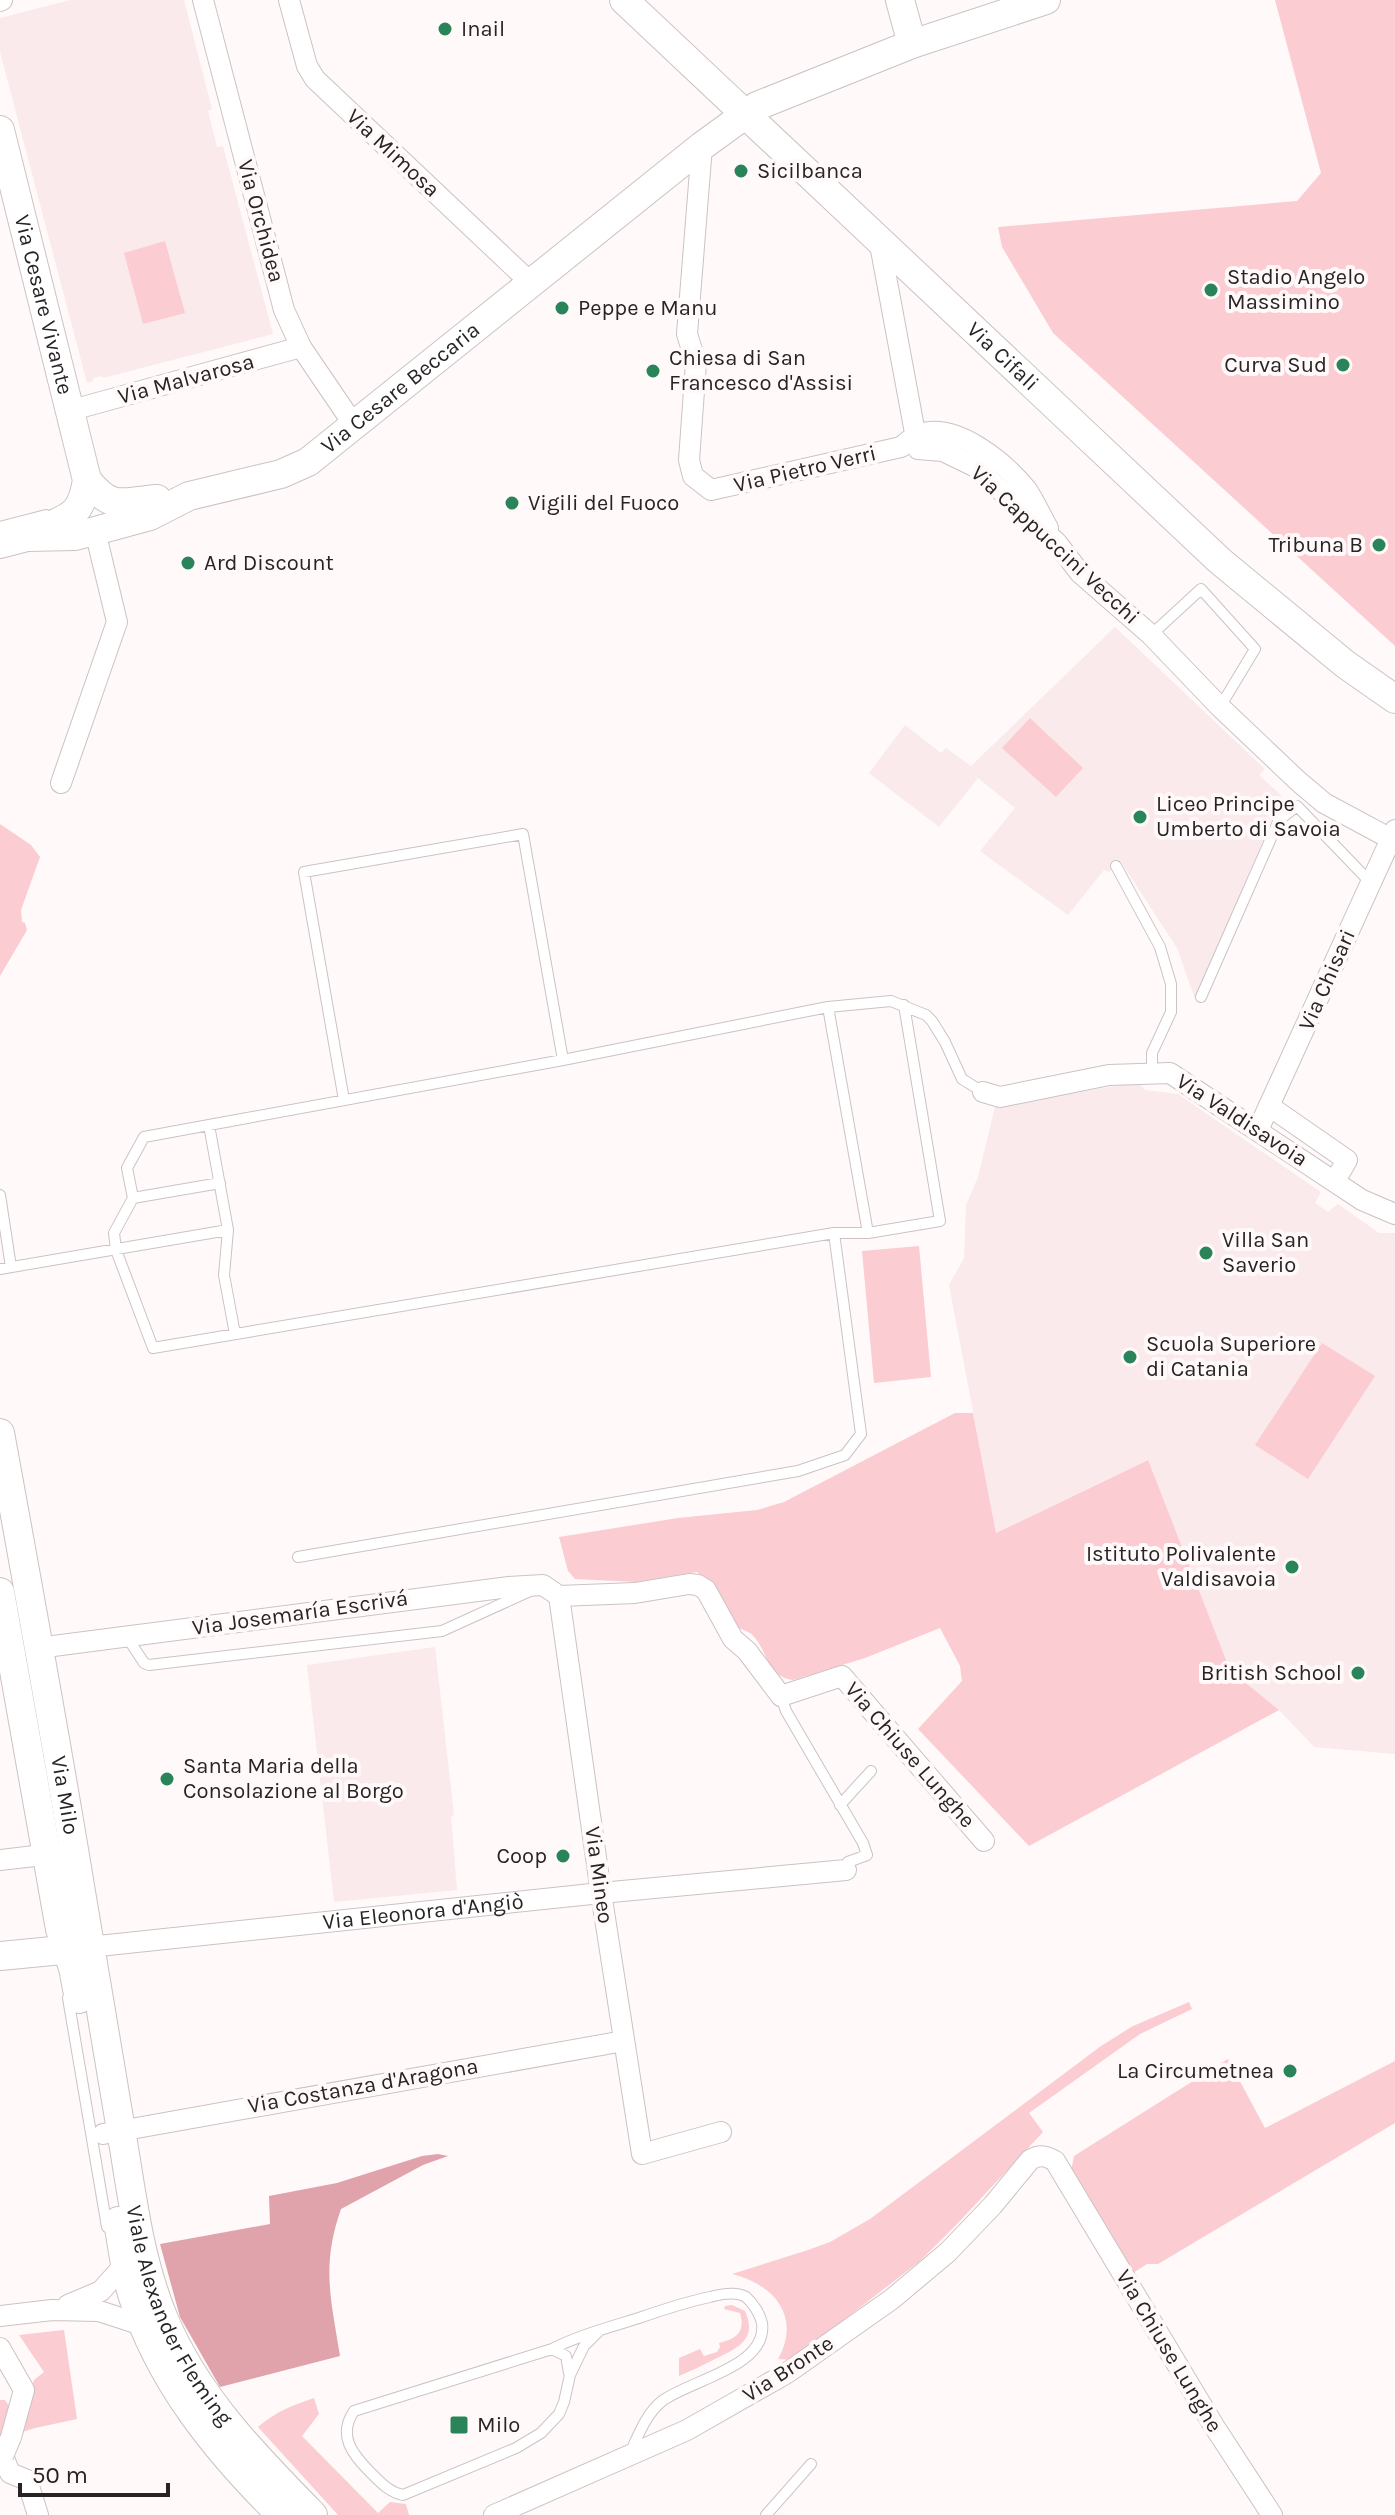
<svg xmlns="http://www.w3.org/2000/svg" width="1395" height="2515" viewBox="0 0 1395 2515" font-family="Karla,sans-serif">
	<rect width="100%" height="100%" fill="#fff9f9"/>
	<path fill="#faeaec" d="M70,0H184L212,109L208,111L217,147L223,146L273,334L103,378L102,376L93,378V381L87,383L0,52V18Z
		M1115,627L1265,769L1259,775L1282,796L1195,999L1177,948L1121,862L1109,872L1104,870L1068,915L980,851L1015,808L978,778L939,827L869,773L905,725L941,753L946,748L971,766Z
		M1138,1082L1145,1090L1178,1094L1321,1192L1315,1203L1328,1212L1338,1204L1379,1233H1395V1754L1314,1747L1279,1710L1230,1670L1147,1460L996,1533L949,1285L964,1258L966,1205L978,1177L995,1107Z
		M435,1647L454,1815L451,1816L457,1890L334,1902L307,1665Z"/>
	<path fill="#fbccd2" d="M1275,0H1395V646L1053,333L1002,247L998,227L1297,201L1321,173Z
		M165,241L185,313L143,324L124,253Z
		M1030,718L1083,768L1056,797L1002,748Z
		M0,824L31,845L40,857L21,910L22,922L25,923L27,930L0,976Z
		M919,1246L931,1377L874,1383L862,1251Z
		M1322,1343L1375,1376L1308,1479L1255,1445Z
		M955,1413H973L996,1533L1148,1460L1230,1670L1279,1710L1029,1846L918,1729L962,1681L960,1666L940,1628L865,1658L793,1680C766,1675 770,1657 755,1638C750,1631 741,1629 732,1626L714,1587L697,1572L636,1582L575,1579L568,1571L559,1537L678,1518L757,1510L784,1502Z
		M1189,2002L1192,2009L1140,2034L1029,2113L1043,2132L958,2223L920,2261L792,2360L778,2359C802,2316 773,2284 732,2274L808,2250L830,2242L870,2219L1101,2046L1133,2026Z
		M1228,2059L1265,2128L1395,2061V2123L1158,2264H1147L1130,2275L1071,2171L1074,2156Z
		M732,2305L745,2311C758,2340 737,2348 715,2359C703,2365 691,2371 679,2376V2358L700,2349L704,2356L717,2352L720,2347L719,2343C735,2339 746,2333 740,2313L724,2309L725,2306Z
		M64,2330L77,2419L35,2428L0,2439V2400H5L11,2409L24,2410L34,2380L44,2372L19,2335Z
		M314,2398L319,2414L302,2436L378,2513L390,2502L406,2504L409,2515H338L258,2427C275,2412 293,2405 314,2398Z"/>
	<path fill="#e0a2ab" d="M438,2154L448,2156L423,2165L341,2209C321,2266 331,2299 340,2356L220,2387L180,2317L160,2244L270,2224L269,2196L337,2183L422,2156Z"/>
	<g fill="none" stroke-linecap="round" stroke-linejoin="round">
		<g stroke="#ccc2c3" stroke-width="12">
			<path id="service" d="M0,527L46,515
				M1151,635L1201,589L1255,649L1220,707
				M1116,866L1160,947L1171,984V1012L1152,1053V1072
				M1201,997L1279,820L1297,806L1371,883
				M344,1100L304,872L523,834L563,1060
				M220,1183L133,1198L114,1233L116,1250L153,1348L834,1233H868L828,1007
				M0,1195L11,1267
				M133,1198L127,1168L144,1137L209,1125
				M228,1230L224,1275L235,1334
				M868,1233L940,1221L904,1005
				M0,1269L228,1230L209,1125L563,1060L828,1007L891,1001L926,1015L932,1021L945,1042L962,1079L983,1092
				M298,1557L798,1471L845,1455L861,1434L834,1233
				M127,1637L144,1663L149,1665L442,1631L530,1591
				M781,1696L786,1711L863,1843L867,1855L848,1862L846,1870
				M840,1805L871,1771
				M68,1998L107,2227
				M600,2330L584,2346L570,2375L564,2402L559,2414L541,2433L516,2448L403,2495C389,2492 381,2483 371,2473C353,2455 337,2436 354,2411L552,2349C580,2335 610,2327 639,2318C662,2310 686,2302 710,2297C721,2294 736,2291 746,2297C753,2303 760,2314 762,2323C768,2367 690,2380 662,2401C646,2414 639,2434 630,2453
				M552,2349L566,2356L569,2373
				M766,2515L811,2464"/>
		</g>
		<g stroke="#ccc2c3" stroke-width="22">
			<g id="minor">
				<path d="M203,0L284,310L301,347L354,425"/>
				<path d="M289,0L307,66L315,79L532,284"/>
				<path d="M0,1L2,0"/>
				<path d="M702,146L687,334L696,363L689,460L693,476L711,490L901,447C905,444 910,439 916,436C953,418 1006,464 1027,490C1035,502 1041,516 1048,528"/>
				<path d="M879,239L918,449L943,451L976,467L1057,543L1080,573L1151,635L1220,707L1298,781L1324,803L1391,839"/>
				<path d="M72,410L301,347"/>
				<path d="M61,783L117,622L95,531"/>
				<path d="M983,1092L1000,1097L1109,1075L1170,1073L1362,1200L1395,1214"/>
				<path d="M1269,1106L1347,1160L1335,1181"/>
				<path d="M1258,1130L1395,830"/>
				<path d="M559,1596L601,1893L642,2154L721,2132"/>
				<path d="M559,1596L635,1593L689,1584L698,1585L706,1590L733,1639L747,1651L781,1696L842,1676L984,1841"/>
				<path d="M38,1648L509,1587L543,1585L559,1596"/>
				<path d="M0,1860L60,1853"/>
				<path id="s1" d="M89,1947L601,1893L846,1870"/>
				<path d="M103,2134L624,2041"/>
				<path d="M68,2305L101,2291L125,2264"/>
				<path d="M0,2316L52,2310L99,2311L145,2326"/>
				<path d="M0,2348L24,2390L11,2437"/>
				<path d="M3,2456L10,2473L27,2480L38,2515"/>
				<path d="M494,2515L687,2430L787,2373L892,2299L948,2252L993,2205L1030,2160C1040,2154 1046,2156 1055,2161L1214,2426L1272,2515"/>
			</g>
		</g>
		<g stroke="#ccc2c3" stroke-width="30">
			<g id="secondary">
				<path id="s2" d="M624,0L1220,561L1345,664L1395,699"/>
				<path d="M900,0L912,44"/>
				<path id="s3" d="M0,130L87,480C81,518 69,516 37,532"/>
				<path d="M87,480C112,511 121,502 157,499"/>
				<path id="s4" d="M0,544L27,537L75,536L95,531L150,516L189,496L281,474L308,462L702,146L757,106L912,44L1046,0"/>
				<path id="s5" d="M0,1433C28,1586 56,1739 81,1892C95,1975 109,2059 123,2142C133,2202 140,2262 164,2319C196,2396 255,2456 313,2515"/>
				<path d="M0,1592L60,1929L73,1968L79,1999"/>
				<path d="M0,1956L83,1948"/>
				<path d="M118,2221C122,2246 125,2270 132,2294C159,2381 217,2452 281,2515"/>
			</g>
		</g>
		<use href="#service" stroke="#fff" stroke-width="10"/>
		<use href="#minor" stroke="#fff" stroke-width="20"/>
		<use href="#secondary" stroke="#fff" stroke-width="28"/>
		<g stroke="#ccc2c3" stroke-width="22" stroke-linecap="butt">
			<path id="minor-bridge" d="M3,2456L11,2437"/>
		</g>
		<use href="#minor-bridge" stroke="#fff" stroke-width="20"/>
	</g>
	<g fill="#2a845a" stroke="#fff9f9" stroke-width="3">
		<circle cx="445" cy="29" r="8"/>
		<circle cx="741" cy="171" r="8"/>
		<circle cx="1211" cy="290" r="8"/>
		<circle cx="562" cy="308" r="8"/>
		<circle cx="1343" cy="365" r="8"/>
		<circle cx="653" cy="371" r="8"/>
		<circle cx="512" cy="503" r="8"/>
		<circle cx="1379" cy="545" r="8"/>
		<circle cx="188" cy="563" r="8"/>
		<circle cx="1140" cy="817" r="8"/>
		<circle cx="1206" cy="1253" r="8"/>
		<circle cx="1130" cy="1357" r="8"/>
		<circle cx="1292" cy="1567" r="8"/>
		<circle cx="1358" cy="1673" r="8"/>
		<circle cx="167" cy="1779" r="8"/>
		<circle cx="563" cy="1856" r="8"/>
		<circle cx="1290" cy="2071" r="8"/>
		<rect x="449" y="2415" width="20" height="20" rx="4"/>
	</g>
	<g text-anchor="middle" dominant-baseline="central" stroke-width="8" stroke-linejoin="round" paint-order="stroke">
		<g font-size="22" fill="#282425" stroke="#fff9f9" text-anchor="start">
			<text x="461" y="29">Inail</text>
			<text x="757" y="171">Sicilbanca</text>
			<text x="1227" y="277">Stadio Angelo<tspan x="1227" dy="25">Massimino</tspan></text>
			<text x="578" y="308">Peppe e Manu</text>
			<text x="669" y="358">Chiesa di San<tspan x="669" dy="25">Francesco d'Assisi</tspan></text>
			<text x="1327" y="365" text-anchor="end">Curva Sud</text>
			<text x="528" y="503">Vigili del Fuoco</text>
			<text x="1363" y="545" text-anchor="end">Tribuna B</text>
			<text x="204" y="563">Ard Discount</text>
			<text x="1156" y="804">Liceo Principe<tspan x="1156" dy="25">Umberto di Savoia</tspan></text>
			<text x="1222" y="1240">Villa San<tspan x="1222" dy="25">Saverio</tspan></text>
			<text x="1146" y="1344">Scuola Superiore<tspan x="1146" dy="25">di Catania</tspan></text>
			<text x="1276" y="1554" text-anchor="end">Istituto Polivalente<tspan x="1276" dy="25">Valdisavoia</tspan></text>
			<text x="1342" y="1673" text-anchor="end">British School</text>
			<text x="183" y="1766">Santa Maria della<tspan x="183" dy="25">Consolazione al Borgo</tspan></text>
			<text x="547" y="1856" text-anchor="end">Coop</text>
			<text x="1274" y="2071" text-anchor="end">La Circumetnea</text>
			<text x="477" y="2425">Milo</text>
		</g>
		<g font-size="22" fill="#282425" stroke="#fff9f9">
			<text transform="translate(393 153) rotate(43)">Via Mimosa</text>
			<text transform="translate(261 221) rotate(75)">Via Orchidea</text>
			<text stroke="none"><textPath href="#s3" startOffset="180">Via Cesare Vivante</textPath></text>
			<text stroke="none"><textPath href="#s2" startOffset="520">Via Cifali</textPath></text>
			<text transform="translate(186 379) rotate(-15)">Via Malvarosa</text>
			<text stroke="none"><textPath href="#s4" startOffset="440">Via Cesare Beccaria</textPath></text>
			<text transform="translate(805 469) rotate(-13)">Via Pietro Verri</text>
			<text transform="translate(1055 545) rotate(43)">Via Cappuccini Vecchi</text>
			<text transform="translate(1327 980) rotate(-66)">Via Chisari</text>
			<text transform="translate(1242 1120) rotate(33)">Via Valdisavoia</text>
			<text transform="translate(300 1613) rotate(-8)">Via Josemaría Escrivá</text>
			<text transform="translate(910 1755) rotate(49)">Via Chiuse Lunghe</text>
			<text stroke="none"><textPath href="#s5" startOffset="368">Via Milo</textPath></text>
			<text transform="translate(599 1875) rotate(82)">Via Mineo</text>
			<text stroke="none"><textPath href="#s1" startOffset="336">Via Eleonora d'Angiò</textPath></text>
			<text transform="translate(363 2086) rotate(-10)">Via Costanza d'Aragona</text>
			<text stroke="none"><textPath href="#s5" startOffset="904">Viale Alexander Fleming</textPath></text>
			<text transform="translate(1169 2351) rotate(59)">Via Chiuse Lunghe</text>
			<text transform="translate(788 2369) rotate(-33)">Via Bronte</text>
		</g>
	</g>
	<path d="M20 2483v12h148v-12" fill="none" stroke="#282425" stroke-width="4"/>
	<text x="32" y="2483" font-size="24" fill="#282425" stroke="#fff9f9" stroke-width="6" paint-order="stroke">50 m</text>
</svg>
